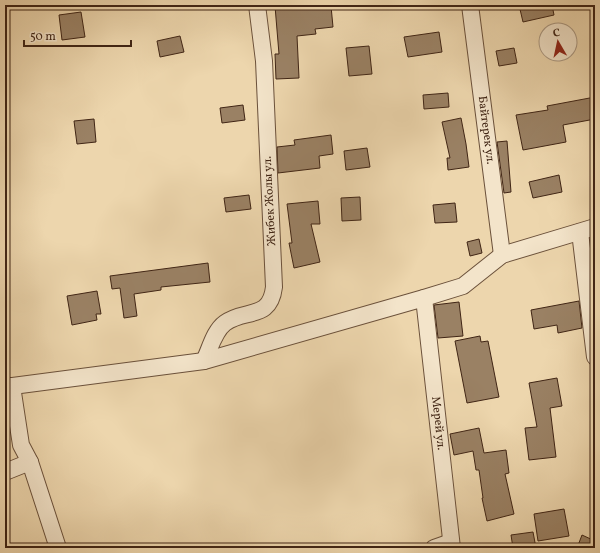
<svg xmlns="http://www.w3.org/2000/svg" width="600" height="553" viewBox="0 0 600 553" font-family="Vollkorn,serif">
	<rect width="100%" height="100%" fill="#edd6ad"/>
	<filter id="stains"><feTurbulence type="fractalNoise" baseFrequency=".005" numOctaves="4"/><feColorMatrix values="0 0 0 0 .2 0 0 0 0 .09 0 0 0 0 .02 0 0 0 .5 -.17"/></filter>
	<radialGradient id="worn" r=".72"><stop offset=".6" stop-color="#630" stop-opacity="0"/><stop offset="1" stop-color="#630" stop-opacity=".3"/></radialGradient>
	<path fill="#9a8164" stroke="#402515" d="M282,5H313V8L331,6L333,27L315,29L316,34L297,36L299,78L276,79L275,54H279L275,6Z
		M519,5H552L554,15L523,22Z
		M81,12L85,37L62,40L59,15Z
		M439,32L442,52L408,57L404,37Z
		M180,36L184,52L160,57L157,41Z
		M369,46L372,74L349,76L346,48Z
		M514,48L517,63L499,66L496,51Z
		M448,93L449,107L424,109L423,95Z
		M595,97V119L563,125L566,142L523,150L516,115L548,110L547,106Z
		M243,105L245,120L222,123L220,108Z
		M461,118L466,144L469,167L448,170L447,158H450L442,122Z
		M94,119L96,142L77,144L74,121Z
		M331,135L333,154L319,156L320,168L278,173L277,147L295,145L294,140Z
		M507,141L511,192L504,193L497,142Z
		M367,148L370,167L346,170L344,151Z
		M559,175L562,192L533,198L529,182Z
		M249,195L251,209L226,212L224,198Z
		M360,197L361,220L342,221L341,198Z
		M318,201L320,224H311L320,262L294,268L289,243H292L287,204Z
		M455,203L457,222L435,223L433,205Z
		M479,239L482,253L470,256L467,242Z
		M208,263L210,282L161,287V290L134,294L137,316L124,318L120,288L112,289L110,276Z
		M97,291L101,314H96L97,320L72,325L67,296Z
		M579,301L582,328L558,333L557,325L534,329L531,310Z
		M459,302L463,336L438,338L434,305Z
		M480,336L481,342L488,341L499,397L467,403L455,341Z
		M557,378L562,406L550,408L556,457L529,460L525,428L537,427L529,383Z
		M479,428L484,453L506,450L509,473L505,474L514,514L487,521L482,498H483L479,470H476L473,451L454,455L450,434Z
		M564,509L569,536L538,541L534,514Z
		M533,532L536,548H513L511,535Z
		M582,535L595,541V548H577Z"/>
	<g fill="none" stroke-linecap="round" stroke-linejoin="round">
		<g stroke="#6b513b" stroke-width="18">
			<g id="minor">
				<path id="s1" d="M470,5L502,255"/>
				<path d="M580,232L595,357"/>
				<path id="s2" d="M424,298L452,548"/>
				<path d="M204,361C210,349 214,331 225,323C245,308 270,321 274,287L264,61L257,5"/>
				<path d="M12,386L21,445L30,462L58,548"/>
				<path d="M5,387L204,361L424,298L463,286L502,255L595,227"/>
				<path d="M5,472L30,462"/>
				<path d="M434,548L451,542"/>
			</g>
		</g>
		<use href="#minor" stroke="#f3e4ca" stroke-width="16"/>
	</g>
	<g text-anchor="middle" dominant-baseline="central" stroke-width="3.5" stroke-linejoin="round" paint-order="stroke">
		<g font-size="12" fill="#402515" stroke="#f3e4ca">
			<text stroke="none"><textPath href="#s1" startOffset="126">Байтерек ул.</textPath></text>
			<text transform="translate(270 201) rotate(-93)">Жибек Жолы ул.</text>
			<text stroke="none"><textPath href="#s2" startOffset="126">Мерей ул.</textPath></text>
		</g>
	</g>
	<rect width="600" height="553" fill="none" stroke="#edd6ad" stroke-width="20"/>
	<rect x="6" y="6" width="588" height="541" fill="none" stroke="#402515" stroke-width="2"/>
	<rect x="10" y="10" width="580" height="533" fill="none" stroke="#402515"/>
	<g transform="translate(558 42) rotate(351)"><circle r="19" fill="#f3e4ca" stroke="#ab9882"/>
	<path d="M0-3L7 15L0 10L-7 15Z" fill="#8f2418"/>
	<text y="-6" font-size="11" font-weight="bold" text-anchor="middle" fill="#402515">С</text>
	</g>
	<path d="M24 40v6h107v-6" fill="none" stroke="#402515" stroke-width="2"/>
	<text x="30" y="40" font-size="12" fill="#402515" stroke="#f3e4ca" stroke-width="3" paint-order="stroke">50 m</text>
	<rect width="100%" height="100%" filter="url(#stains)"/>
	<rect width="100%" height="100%" fill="url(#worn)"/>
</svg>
